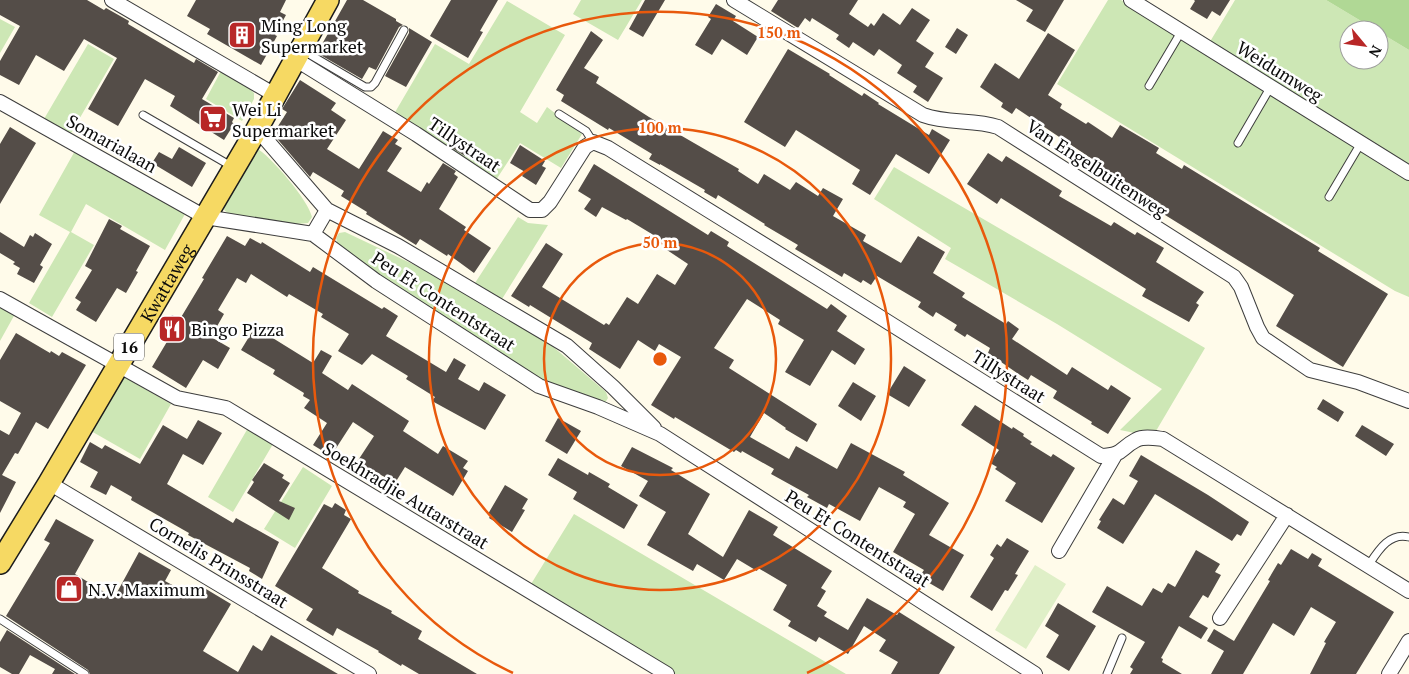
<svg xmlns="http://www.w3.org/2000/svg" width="1409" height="674" viewBox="0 0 1409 674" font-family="'PT Serif',serif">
	<rect width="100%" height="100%" fill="#fffbea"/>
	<path fill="#cde7b5" d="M581,0H642L618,40L573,14Z
		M1108,0H1121L1409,177V297L1395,291L1057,84Z
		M1235,0H1326L1376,30H1349V60H1379V32L1409,50V168L1208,45Z
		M507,1L565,35L520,112L537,123L547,107L582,134L561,168L520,143L496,180L394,114L435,44L469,64Z
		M0,19L15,27L0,53Z
		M88,44L114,59L70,135L44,119Z
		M221,71L248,87L254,93V99L242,121L206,99Z
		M256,148C270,155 309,201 312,217L308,223L296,224L233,216L225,211L221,204Z
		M76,149L181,210L185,214L165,250L86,204L71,232L94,245L52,317L29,303L70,232L39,215Z
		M894,167L1205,348L1156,431L1147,430L1135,433L1120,430L1162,389L1057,324L945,259L951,248L874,199Z
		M518,217L528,223L548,225L502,299L475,283Z
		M345,232L421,268L551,345L606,392L608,398L605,403L596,404L535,377L425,306L338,245L336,238L339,233Z
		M0,305L15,314L0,341Z
		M124,377L171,404L140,459L91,431L120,378Z
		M248,428L273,444L233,512L208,497Z
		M303,467L332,486L295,548L264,529Z
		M574,514L846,674H673L528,589Z"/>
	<path fill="#b0d895" d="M1326,0H1409V50L1379,32V30H1376Z"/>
	<path fill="#dfefc7" d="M1035,565L1066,584L1026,649L995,630Z"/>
	<path fill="#544d48" d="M0,0H87L104,10L106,8L129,21L128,24L194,63L196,59L218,72L202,99L234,118L232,122L234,124L224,140L170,106L175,96L145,79L118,126L88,109L117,58L84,39L64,71L36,55L19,85L0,75V61L20,26L0,15Z
		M196,0H286L280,12L286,15L275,35L277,36L261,65L207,34L210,29L187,16Z
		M347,0H363L396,19V21L403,25L399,27L376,70L369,67L362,79L317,53Z
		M451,0H498L480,31L483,32L468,58L430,36Z
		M645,0H665L643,37L629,29Z
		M778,0H858L849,14L868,27L871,23L874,26L883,13L900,25L912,8L930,20L916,41L934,53L925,67L943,78L928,102L913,92L917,86L897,73L902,65L879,49L874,56L853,42L849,48L836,39L839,35L812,18L810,22L805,18L798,28L771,11Z
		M1016,0H1064L1045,32L1026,21L1033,10Z
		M1194,0H1230L1220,16L1212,11L1207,19L1190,9L1195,1Z
		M716,4L736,16L733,21L758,37L747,55L722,39L712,55L695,45L711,19L708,17Z
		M409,28L432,42L406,87L385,76L409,33Z
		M957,28L968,35L956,54L945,47Z
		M591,31L603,40L584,68L599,77L596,83L649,117L739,169L738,171L758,184L764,174L790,190L796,182L818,196L823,188L843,199L833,216L866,235L863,241L901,263L918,236L945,252L933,273L965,293L962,297L1006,324L1008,321L1019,329L1012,339L1067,375L1072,367L1108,390L1111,385L1131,398L1108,434L1091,424L1092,422L1053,398L1057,391L1031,375L1028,380L1017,373L988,353L990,348L967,334L965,337L954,330L957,325L936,312L933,317L918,307L921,302L877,276L871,285L863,280L861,283L844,273L842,277L795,249L798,245L764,225L765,224L718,195L716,199L704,192L705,190L660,164V165L649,159L652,154L609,128L608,130L561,101L564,95L556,90Z
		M1048,33L1075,50L1048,95L1062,104L1060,108L1086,124L1088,122L1112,138L1120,125L1159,148L1156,153L1182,169L1184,165L1320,248L1318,251L1388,294L1343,367L1276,326L1294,295L1157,210L1161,204L1135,188L1132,193L1094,170L1098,163L1016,108L1012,114L1001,107L1003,103L980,87L995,63L1019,79Z
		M788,49L830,74L829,75L862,96L864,93L879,103L878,104L929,135L932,129L950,140L929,174L896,154L870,195L852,184L860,170L796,130L785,147L744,122Z
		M300,80L336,103L331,110L346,120L327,149L359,169L383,131L398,140L395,144L402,148L387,171L421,192L427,182L429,184L443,163L456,171L454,174L458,177L439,209L466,227L464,230L491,248L474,273L448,254L447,256L420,239L416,245L366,214L367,212L341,196L344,191L313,172L310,177L273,134L287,112L282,109Z
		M10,127L36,143L0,204V144Z
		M459,137L472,146L465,156L452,148Z
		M520,145L545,161L542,166L546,168L536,185L522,176L525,172L510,163Z
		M179,147L206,163L192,187L152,163L159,152L172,159Z
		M988,153L1002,162L1006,156L1062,191L1059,196L1111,226L1114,222L1135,235L1137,232L1164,248L1156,262L1204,292L1196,303L1199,305L1189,322L1142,296L1146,289L1001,198L997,204L967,184Z
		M594,164L708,235L711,231L729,242L727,246L827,309L831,304L847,316L837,331L865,349L855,365L832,350L810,386L785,372L804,340L778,324L780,320L747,299L714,348L734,360L729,368L817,424L807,442L785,429L786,428L764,413L750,437L789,459L796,446L837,469L851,443L905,472L903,475L949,503L929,535L964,555L943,591L919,577L924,570L893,552L915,514L903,507L906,502L879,487L860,521L829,504L827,508L807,497L809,495L771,474L774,469L742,451L741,453L736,450L734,452L675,417L674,419L651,405L681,357L659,344L655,351L638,340L620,369L589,349L592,343L530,305L529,307L511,296L546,243L563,254L542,287L604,325L606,323L609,325L627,297L638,304L657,274L675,285L688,264L667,250L670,245L627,219L626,220L602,207L596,217L584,209L591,199L578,191Z
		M109,219L122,226L120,229L150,246L136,271L138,272L126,293L117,288L96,322L76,310L81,302L75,298L92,270L85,266Z
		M0,232L24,247L30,235L33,237L35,233L52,244L40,265L43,267L34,283L17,274L20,268L13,264L15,262L0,253Z
		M227,236L245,246L250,238L261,244L262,242L310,272L313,267L382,309L384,307L398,316L386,336L446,372L454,358L466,365L458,379L479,391L484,382L506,395L485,430L432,401L435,397L406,379L408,376L372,354L362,365L338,351L349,334L321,317L323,314L289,294L287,297L251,274L246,283L237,278L218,310L224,314L211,337L230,348L218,369L203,360L186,388L152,367L168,340L160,335L172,315L180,319L204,279L202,278Z
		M255,327L313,363L321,350L332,356L322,373L348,390L352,384L409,421L403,431L438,454L443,446L468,461L463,468L468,471L453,496L405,467L395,483L374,471L369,479L353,468L374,436L353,422L331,456L313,445L327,423L304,408L310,400L303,396L304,393L273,374L275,370L241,350Z
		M16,333L50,353L51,351L59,356L62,352L86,365L48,429L36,422L18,454L15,453L2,475L16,482L0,513V430L9,435L21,413L0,401V360Z
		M904,366L926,380L909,407L887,394Z
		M853,382L876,396L861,421L838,406Z
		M1323,399L1344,412L1338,422L1317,409Z
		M975,405L1012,429L1013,427L1024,434L1023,436L1032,442L1030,444L1051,457L1053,454L1075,468L1042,523L1005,501L1016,483L995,469L997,467L990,463L999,450L961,425Z
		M558,418L581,431L567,454L545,441Z
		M198,420L222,433L203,465L183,454L167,484L233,523L236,518L279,542L262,579L249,571L250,568L188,535L189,533L131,500L132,497L111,485L106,495L90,487L98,472L80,462L90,442L102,449L105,445L140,464L163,425L187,439Z
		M1362,425L1394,444L1386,456L1355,436Z
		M632,447L673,468L671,470L710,494L688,534L723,557L749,510L778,527L773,535L832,571L821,588L826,591L817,606L827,612L824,616L848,630L867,598L897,615L899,612L955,647L939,674H891L898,662L879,651L886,640L864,626L848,654L819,637L816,642L788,626L791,621L773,610L787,585L758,568L757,571L737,559L724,580L697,564L693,571L647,545L666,512L639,496L648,481L621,466Z
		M1141,455L1208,495L1249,522L1241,536L1237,534L1232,541L1155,494L1123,544L1097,528L1101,521L1099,520L1113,498L1124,505L1138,481L1129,476Z
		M558,458L588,475L589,472L610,484L608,487L638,505L624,529L573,499L577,492L548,475Z
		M264,463L284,475L282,478L290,483L279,501L295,508L289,520L247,493L254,482L252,480Z
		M505,485L528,499L522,509L525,510L512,532L489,518L491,515L488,514Z
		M335,503L346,510L344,515L351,519L322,568L359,591L358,593L392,611L391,613L422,631L418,639L477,674H419L402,664L401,666L378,652L379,651L337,628L333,636L306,620L313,609L275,586L324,504L332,508Z
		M56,519L94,540L75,574L114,598L139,552L171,570L165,581L194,597L201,586L231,604L203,651L238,672L253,645L262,651L271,635L338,674H90L88,670L6,616L50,543L44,540Z
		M1007,538L1029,551L1015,574L1018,575L1008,591L1005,590L992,611L970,597L994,558L990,555L997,544L1001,547Z
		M1291,549L1308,559L1312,553L1322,559L1318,566L1394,612L1356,674H1310L1326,643L1324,642L1336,622L1311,607L1294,636L1273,623L1243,674H1211L1224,651L1207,641L1214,629L1234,641L1270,581L1268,580L1278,563L1281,565Z
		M1196,550L1220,564L1215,572L1221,575L1208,598L1203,595L1189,617L1208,628L1201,639L1179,626L1161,658L1163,659L1162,662L1182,674H1130L1133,669L1130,667L1145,642L1092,612L1107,586L1142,606L1153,588L1162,593L1168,583L1175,587Z
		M1058,603L1096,626L1069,671L1046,657L1059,635L1045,626Z
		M7,630L75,674H52L55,669L30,655L19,674H12L0,667V642Z"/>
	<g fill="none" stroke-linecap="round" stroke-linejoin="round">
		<g stroke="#3e3e3e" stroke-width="9">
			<path id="service" d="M302,50L365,87H371L375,83L404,30
				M1149,86L1181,32
				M559,114L586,131L593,142
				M143,115L231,166
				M1238,143L1270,88
				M1329,197L1361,143
				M1368,566C1378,551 1389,532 1409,537
				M0,619L85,674
				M1107,674L1122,638"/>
		</g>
		<g stroke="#3e3e3e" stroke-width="16">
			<path id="minor" d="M112,0L275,95
				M734,0L923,115C947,124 974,119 998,127L1234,277L1241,287L1257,327L1263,338L1310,370L1358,382L1409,401
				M1131,0L1409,173
				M295,59L416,134L530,210H542L550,202L585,147L593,142L608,148L821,280L1101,456C1124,455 1119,449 1136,440C1144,436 1154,438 1163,439L1409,591
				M0,102L205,217L313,234L376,281L539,386L598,407L660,434L1035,674
				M257,129L327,210L398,246L567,346L613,387L654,428
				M313,234L327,210
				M0,299L177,398L226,408L667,674
				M49,483L369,674
				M1059,551L1115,455
				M1220,618L1287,515
				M1389,674L1409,641"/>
		</g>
		<g stroke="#1c1c1c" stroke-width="24">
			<g id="primary">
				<path id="s1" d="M0,563L49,483L257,129L328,0"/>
			</g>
		</g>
		<use href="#service" stroke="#fff" stroke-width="7"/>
		<use href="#minor" stroke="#fff" stroke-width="14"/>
		<use href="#primary" stroke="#f6d963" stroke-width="21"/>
	</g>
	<g fill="none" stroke="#e8590c" stroke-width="2.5">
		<circle cx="660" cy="359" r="116"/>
		<circle cx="660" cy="359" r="231"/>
		<path d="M513 673A347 347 0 1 1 807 673"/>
	</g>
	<defs>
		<g id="building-square" transform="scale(1.4375)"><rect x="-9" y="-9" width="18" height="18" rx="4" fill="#b82727" stroke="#fff"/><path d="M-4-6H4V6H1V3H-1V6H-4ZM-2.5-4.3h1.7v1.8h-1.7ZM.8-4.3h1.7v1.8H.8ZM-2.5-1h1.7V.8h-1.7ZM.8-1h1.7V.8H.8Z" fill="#fff"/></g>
		<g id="supermarket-square" transform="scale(1.4375)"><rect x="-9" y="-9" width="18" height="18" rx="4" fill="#b82727" stroke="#fff"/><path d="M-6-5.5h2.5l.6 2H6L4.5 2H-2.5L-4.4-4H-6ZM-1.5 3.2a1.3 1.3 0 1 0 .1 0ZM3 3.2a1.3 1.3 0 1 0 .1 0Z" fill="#fff"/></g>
		<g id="restaurant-square" transform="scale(1.4375)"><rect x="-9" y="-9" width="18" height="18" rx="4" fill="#b82727" stroke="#fff"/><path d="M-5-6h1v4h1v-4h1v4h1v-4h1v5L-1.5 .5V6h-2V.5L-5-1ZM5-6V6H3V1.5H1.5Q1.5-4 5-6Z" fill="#fff"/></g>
		<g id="shop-square" transform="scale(1.4375)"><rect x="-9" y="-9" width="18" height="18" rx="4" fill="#b82727" stroke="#fff"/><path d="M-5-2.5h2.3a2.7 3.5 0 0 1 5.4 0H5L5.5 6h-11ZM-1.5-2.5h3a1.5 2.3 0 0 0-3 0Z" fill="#fff"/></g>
	</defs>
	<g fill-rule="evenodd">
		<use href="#building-square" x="242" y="35"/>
		<use href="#supermarket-square" x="213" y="119"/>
		<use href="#restaurant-square" x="172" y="329"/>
		<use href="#shop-square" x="69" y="589"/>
	</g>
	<g text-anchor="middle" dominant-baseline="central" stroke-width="5" stroke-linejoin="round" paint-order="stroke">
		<rect fill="#fff" stroke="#545454" stroke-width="1" x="114" y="333.5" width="30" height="27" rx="4"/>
		<g font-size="16" font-weight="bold" fill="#0b0b0b">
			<text x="129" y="347">16</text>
		</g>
		<g font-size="18" fill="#0b0b0b" stroke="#fff" text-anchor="start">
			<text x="261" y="25">Ming Long<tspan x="261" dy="21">Supermarket</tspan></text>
			<text x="232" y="109">Wei Li<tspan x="232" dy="21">Supermarket</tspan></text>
			<text x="191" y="329">Bingo Pizza</text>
			<text x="88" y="589">N.V. Maximum</text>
		</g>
		<g font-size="18" fill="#0b0b0b" stroke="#fff">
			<text transform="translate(1280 71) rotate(32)">Weidumweg</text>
			<text transform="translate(112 143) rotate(29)">Somarialaan</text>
			<text transform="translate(465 144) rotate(34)">Tillystraat</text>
			<text transform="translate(1097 168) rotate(33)">Van Engelbuitenweg</text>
			<text stroke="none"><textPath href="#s1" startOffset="326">Kwattaweg</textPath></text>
			<text transform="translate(444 301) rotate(33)">Peu Et Contentstraat</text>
			<text transform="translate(1009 376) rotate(32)">Tillystraat</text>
			<text transform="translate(406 495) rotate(31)">Soekhradjie Autarstraat</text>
			<text transform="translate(858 538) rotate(32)">Peu Et Contentstraat</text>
			<text transform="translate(219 562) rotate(31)">Cornelis Prinsstraat</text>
		</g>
	</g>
	<circle cx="660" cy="359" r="8" fill="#e8590c" stroke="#fff" stroke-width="2.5"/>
	<g font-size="15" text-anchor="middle" font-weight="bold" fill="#e8590c" stroke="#fff" stroke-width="5" stroke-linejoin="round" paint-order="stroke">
		<text x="779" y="38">150 m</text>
		<text x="660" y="133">100 m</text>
		<text x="660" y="248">50 m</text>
	</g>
	<g transform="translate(1364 45) rotate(119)"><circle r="24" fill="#ffffff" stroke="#9d9d9d"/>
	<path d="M0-4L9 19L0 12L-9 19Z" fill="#b82727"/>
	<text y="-8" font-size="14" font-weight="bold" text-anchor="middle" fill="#0b0b0b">N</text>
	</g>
</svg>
